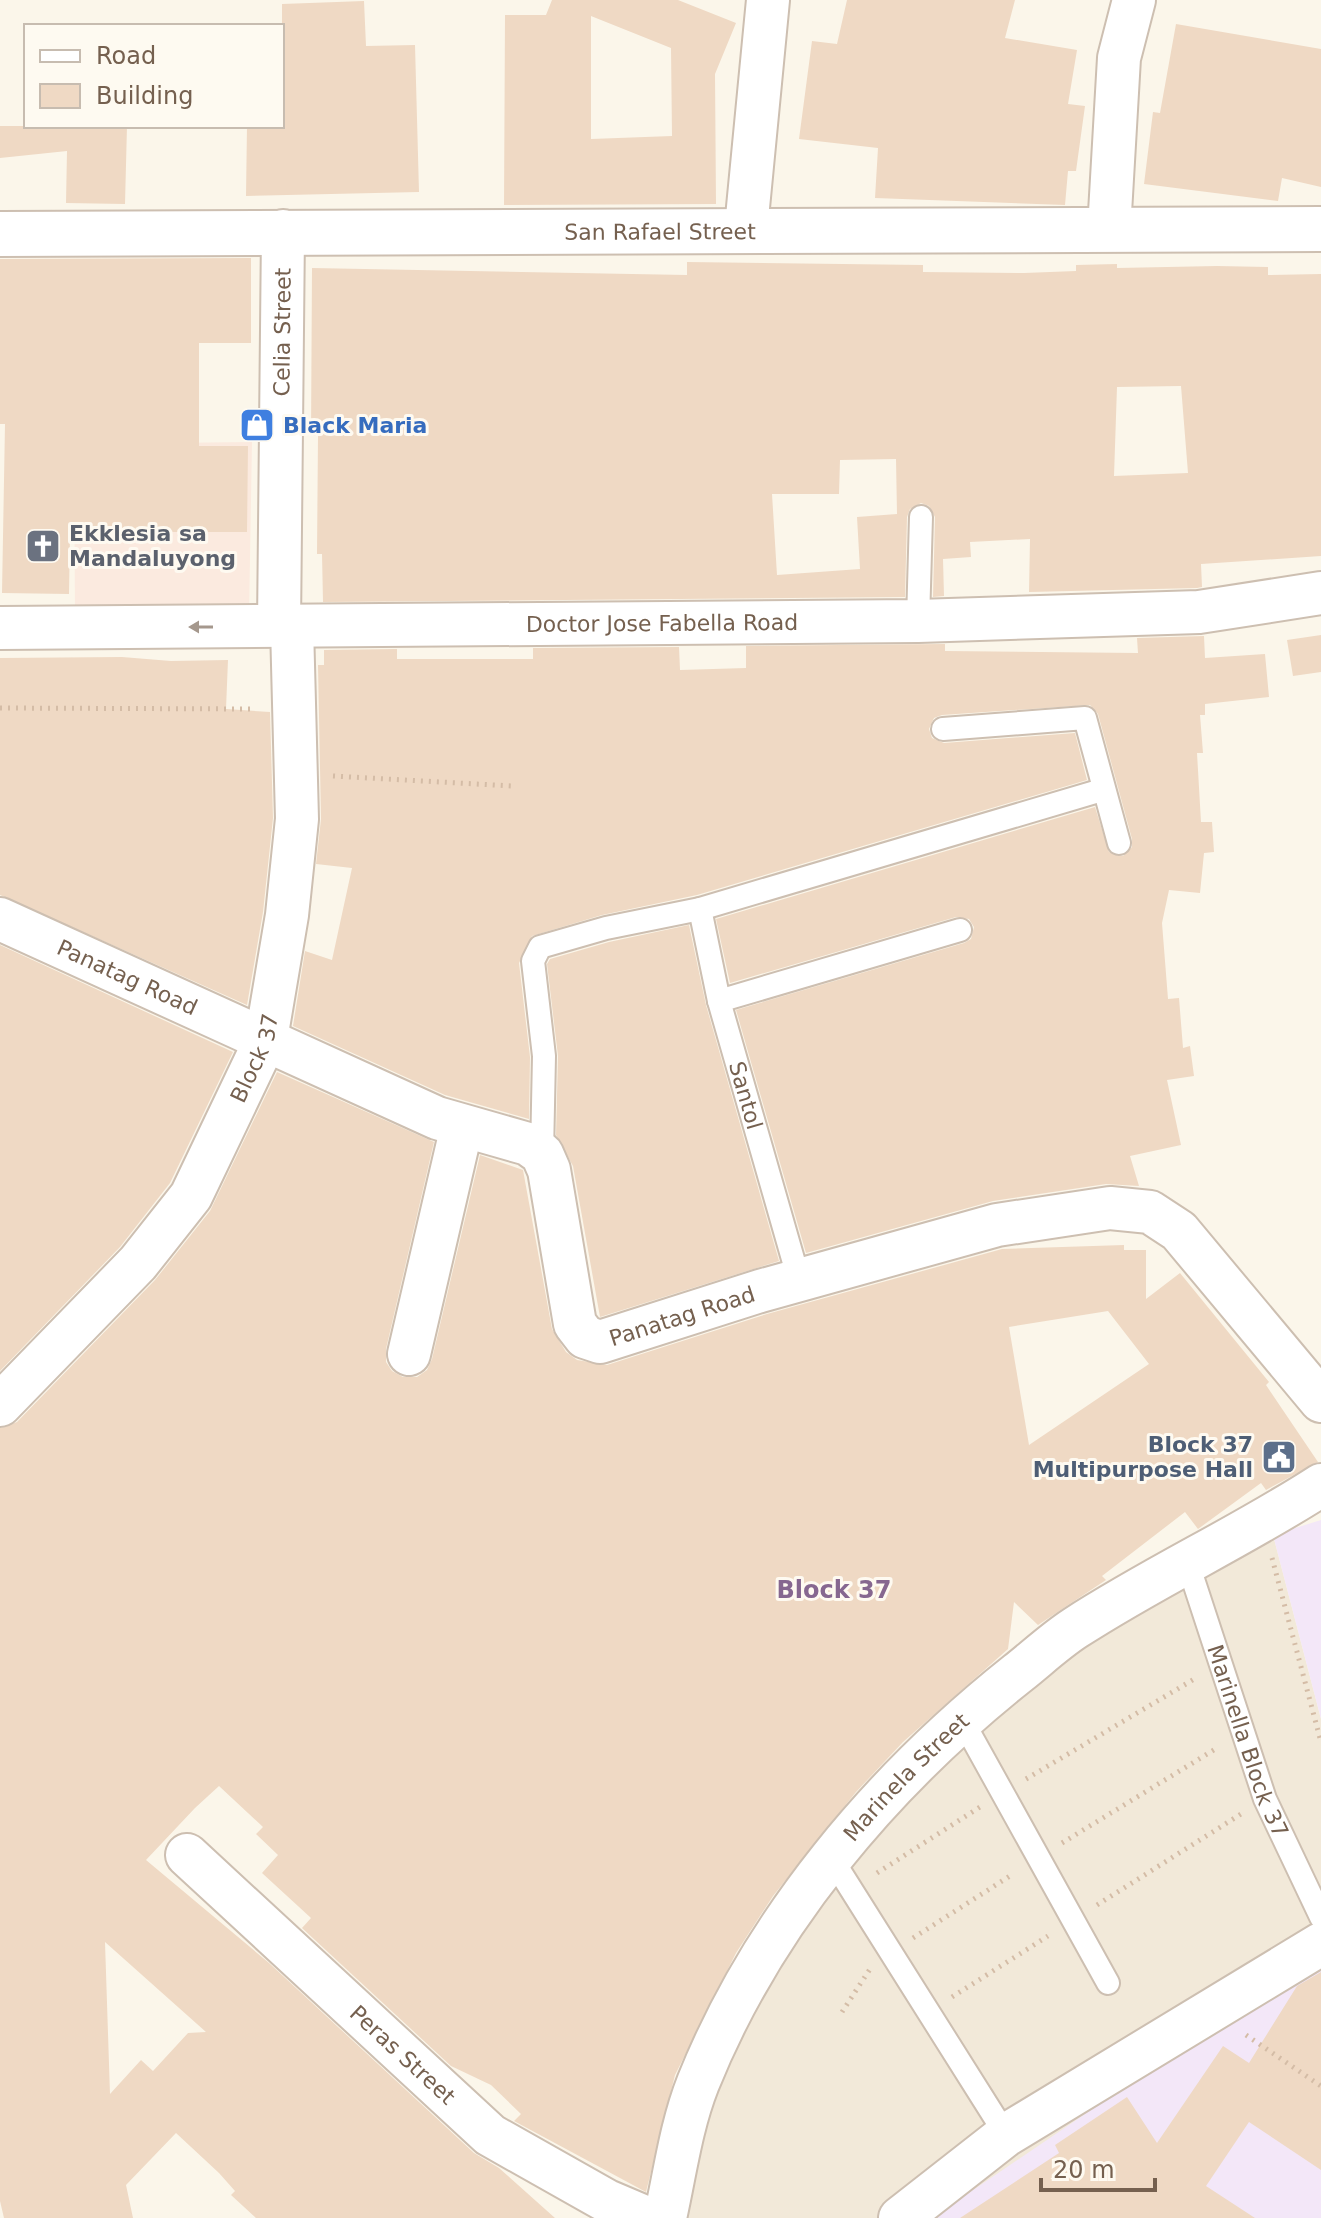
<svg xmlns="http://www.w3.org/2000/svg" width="1321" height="2218" viewBox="0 0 1321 2218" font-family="'DejaVu Sans',sans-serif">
	<rect width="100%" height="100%" fill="#fbf6ea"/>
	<path fill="#f2e9d9" d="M1273,1535L1321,1719V1962L932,2218H686L712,2080L832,1876L1101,1608Z"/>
	<path fill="#fbeadf" d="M252,442L249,616L75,614L74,444Z"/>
	<path fill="#f3e7f8" d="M1321,1520V1719L1273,1535Z
		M1321,1962V2218H932L1232,2014Z"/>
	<path fill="#efd9c4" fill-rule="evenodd" d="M552,0H678L736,23L715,74L716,204L504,205L505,15H546ZM591,16L671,48L672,136L591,139Z
		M847,0H1015L1005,38L1077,50L1068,104L1085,106L1076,171H1068L1065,205L875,198L878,148L799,139L812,41L837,44Z
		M364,1L366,46L415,45L419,192L246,196L247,126H282V4Z
		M1176,24L1321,49V187L1282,178L1278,201L1144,184L1153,112L1160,113Z
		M0,126H127L125,204L66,203L67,151L0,158Z
		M251,258V343H199V446H248L247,532H70L69,594L2,593L5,424H0V259Z
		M687,262L923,265V272L1024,273L1076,271V265L1117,264V268L1217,266L1268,267V275L1321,274V556L1201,564L1202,587L1197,588L1029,592L1030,539L970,542L971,557L943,559L944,596L933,597L935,517L929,506L921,503L910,509L907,517L905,597L323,602L322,554H317L318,436H311L312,268L687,275ZM1181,386L1188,473L1114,476L1117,387ZM896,459L897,514L857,517L860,569L777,575L772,494H839L840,460Z
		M1321,635V672L1293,676L1287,640Z
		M1204,636L1205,658L1265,654L1269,697L1205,704V715H1200L1203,753H1197L1201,822H1212L1214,852L1204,853L1200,893L1169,890L1162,923L1168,999L1179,998L1183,1048L1190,1046L1194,1076L1167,1080L1181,1145L1130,1156L1139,1186L1106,1184L993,1201L806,1253L736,1010L964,943L971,939L974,927L969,919L956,917L730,983L716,919L1095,807L1109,852L1123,856L1132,847V839L1098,714L1090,705L942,715L934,718L929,729L932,738L944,743L1075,733L1087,780L697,895L602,915L532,936L519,963L530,1057L529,1119L445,1095L293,1026L305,951L332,960L352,868L316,864L321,819L318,665H324V650L397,649V659H533V648L679,647L680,670L746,668V646L945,644V651L1138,653L1137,638Z
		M122,657L171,661L228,660L226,709L270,712L273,818L263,912L247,1005L0,895V658Z
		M689,925L706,1005L779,1261L600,1317L573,1166L556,1135L558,1056L547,964L550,959L609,942Z
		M0,945L233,1052L170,1183L120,1247L0,1371Z
		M277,1072L434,1142L386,1349V1362L392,1371L403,1377H417L427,1370L432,1359L480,1155L523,1170L552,1329L566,1352L577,1360L607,1365L767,1314L1002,1249L1124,1245V1250H1146V1299L1180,1273L1269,1382L1266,1385L1318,1462L1266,1490L1261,1483L1198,1529L1185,1512L1102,1576L1106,1580L1038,1625L1014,1602L1008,1649L903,1742L856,1792L773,1896L736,1953L675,2075L646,2192L514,2121L521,2114L491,2085L451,2066L302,1928L311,1918L262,1873L278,1855L256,1834L263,1827L219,1786L195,1808L146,1860L269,1963L474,2153L499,2168L555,2218H256L231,2195L235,2191L219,2173L176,2133L126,2185L133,2218H4L0,2201V1428L17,1422L155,1280L210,1211ZM1108,1311L1149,1364L1029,1445L1009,1327ZM105,1942L206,2032L188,2033L153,2071L141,2060L110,2094Z
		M1321,1972V2170L1249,2122L1206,2186L1255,2218H960L1059,2153L1055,2145L1127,2097L1157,2143L1223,2046L1249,2063L1297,1986Z"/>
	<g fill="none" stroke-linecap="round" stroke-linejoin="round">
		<g stroke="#cdbfb1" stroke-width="26">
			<g id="service">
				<path d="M918,621L921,517"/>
				<path d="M943,729L1085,718L1119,843"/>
				<path id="s1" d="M700,909L719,1001L799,1280"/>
				<path d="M719,1001L960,930"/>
				<path d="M542,1154L544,1056L533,961L540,947L606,928L700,909L1102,790"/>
				<path id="s2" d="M1187,1561L1265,1799L1321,1917"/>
				<path d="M961,1718L1108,1983"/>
				<path d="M832,1859L1006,2135"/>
			</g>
		</g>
		<g stroke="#cdbfb1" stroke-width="46">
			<g id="minor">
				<path d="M746,228L768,0"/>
				<path d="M1109,230L1119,58L1134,0"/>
				<path id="s3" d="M279,626L283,231"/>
				<path id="s4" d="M0,628L918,621L1199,612L1321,593"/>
				<path id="s5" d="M0,919L437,1118L528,1144L542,1154L549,1170L575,1324L585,1337L600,1342L760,1291L997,1225L1110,1208L1150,1212L1179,1231L1321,1401"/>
				<path d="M409,1354L462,1126"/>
				<path id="s6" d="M0,1405L138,1263L191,1196L266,1039L287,915L297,819L292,626"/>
				<path id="s7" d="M187,1855L490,2135L607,2201L647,2218"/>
				<path id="s8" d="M665,2218C675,2173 681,2126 698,2083C763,1921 882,1781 1018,1673C1037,1658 1055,1641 1075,1628C1155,1576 1241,1537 1321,1485"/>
				<path d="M900,2218L1006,2135L1321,1944"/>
			</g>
		</g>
		<g stroke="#cdbfb1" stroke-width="48">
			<g id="tertiary">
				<path id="s9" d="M0,234L1321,229"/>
			</g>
		</g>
		<path stroke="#d4bca6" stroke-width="5" stroke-dasharray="2 6" stroke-linecap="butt" d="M0,708L255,709
			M333,776L512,786
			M1272,1558L1321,1742
			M1026,1779L1196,1678
			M1062,1843L1217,1748
			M877,1873L980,1807
			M1097,1905L1241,1814
			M913,1938L1013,1874
			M952,1997L1048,1936
			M842,2012L870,1969
			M1246,2035L1321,2086"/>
		<use href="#service" stroke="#fff" stroke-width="22"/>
		<use href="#minor" stroke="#fff" stroke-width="42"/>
		<use href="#tertiary" stroke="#fff" stroke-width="44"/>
	</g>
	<defs><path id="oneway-solid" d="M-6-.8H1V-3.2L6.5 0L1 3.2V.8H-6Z" transform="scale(2)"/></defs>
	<use fill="#a5988d" href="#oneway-solid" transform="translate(201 627) rotate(180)"/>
	<defs>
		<g id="shop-square" transform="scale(1.8)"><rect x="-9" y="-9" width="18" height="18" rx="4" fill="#3f7fe0" stroke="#fefaf1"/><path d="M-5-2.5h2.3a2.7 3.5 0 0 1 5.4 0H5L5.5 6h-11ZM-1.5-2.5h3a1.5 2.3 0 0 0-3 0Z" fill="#fff"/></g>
		<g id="church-square" transform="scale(1.8)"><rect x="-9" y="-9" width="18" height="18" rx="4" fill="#6b7280" stroke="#fefaf1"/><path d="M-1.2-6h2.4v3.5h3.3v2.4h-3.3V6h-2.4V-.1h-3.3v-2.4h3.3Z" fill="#fff"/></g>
		<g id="civic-square" transform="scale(1.8)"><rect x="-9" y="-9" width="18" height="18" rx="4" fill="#5c6f8a" stroke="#fefaf1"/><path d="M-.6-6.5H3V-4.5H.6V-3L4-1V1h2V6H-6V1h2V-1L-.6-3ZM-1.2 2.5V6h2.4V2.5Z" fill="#fff"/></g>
	</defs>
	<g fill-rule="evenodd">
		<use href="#shop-square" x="257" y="425"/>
		<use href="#church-square" x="43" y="546"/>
		<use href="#civic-square" x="1279" y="1457"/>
	</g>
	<g text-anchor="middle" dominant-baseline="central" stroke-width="6" stroke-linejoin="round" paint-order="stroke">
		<g font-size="22" fill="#75604f" stroke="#fefaf1">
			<text stroke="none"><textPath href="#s9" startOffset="660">San Rafael Street</textPath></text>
			<text stroke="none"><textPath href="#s3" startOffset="294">Celia Street</textPath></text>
			<text stroke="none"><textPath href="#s4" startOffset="662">Doctor Jose Fabella Road</textPath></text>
			<text stroke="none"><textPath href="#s5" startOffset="140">Panatag Road</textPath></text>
			<text stroke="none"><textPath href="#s6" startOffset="436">Block 37</textPath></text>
			<text stroke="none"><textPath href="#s1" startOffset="192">Santol</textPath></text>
			<text stroke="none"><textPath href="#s5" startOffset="884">Panatag Road</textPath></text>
			<text stroke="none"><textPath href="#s2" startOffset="190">Marinella Block 37</textPath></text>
			<text stroke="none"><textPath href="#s8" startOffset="512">Marinela Street</textPath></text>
			<text stroke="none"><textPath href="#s7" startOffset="294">Peras Street</textPath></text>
		</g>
		<g font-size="22" font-weight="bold" fill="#366cbe" stroke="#fefaf1" text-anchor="start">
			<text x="283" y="425">Black Maria</text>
		</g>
		<g font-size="22" font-weight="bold" fill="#5b616d" stroke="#fefaf1" text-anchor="start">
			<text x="69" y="533">Ekklesia sa<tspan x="69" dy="25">Mandaluyong</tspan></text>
		</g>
		<g font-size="22" font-weight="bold" fill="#4e5e75" stroke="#fefaf1" text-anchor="end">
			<text x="1253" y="1444">Block 37<tspan x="1253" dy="25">Multipurpose Hall</tspan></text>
		</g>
		<g font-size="24" font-weight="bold" fill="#866790" stroke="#fefaf1">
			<text x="834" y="1590">Block 37</text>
		</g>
	</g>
	<rect x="24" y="24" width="260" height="104" fill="#fefaf1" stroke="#c7bcb0" stroke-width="2"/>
	<rect x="40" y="50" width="40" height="12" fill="#ffffff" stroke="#c7bcb0" stroke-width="2"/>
	<text x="96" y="64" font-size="24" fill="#75604f">Road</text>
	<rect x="40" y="84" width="40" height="24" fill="#efd9c4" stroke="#c7bcb0" stroke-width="2"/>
	<text x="96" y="104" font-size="24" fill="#75604f">Building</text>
	<path d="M1041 2178v12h114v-12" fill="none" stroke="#75604f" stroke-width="4"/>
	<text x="1053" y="2178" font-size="24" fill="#75604f" stroke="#fefaf1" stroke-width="6" paint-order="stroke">20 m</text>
</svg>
